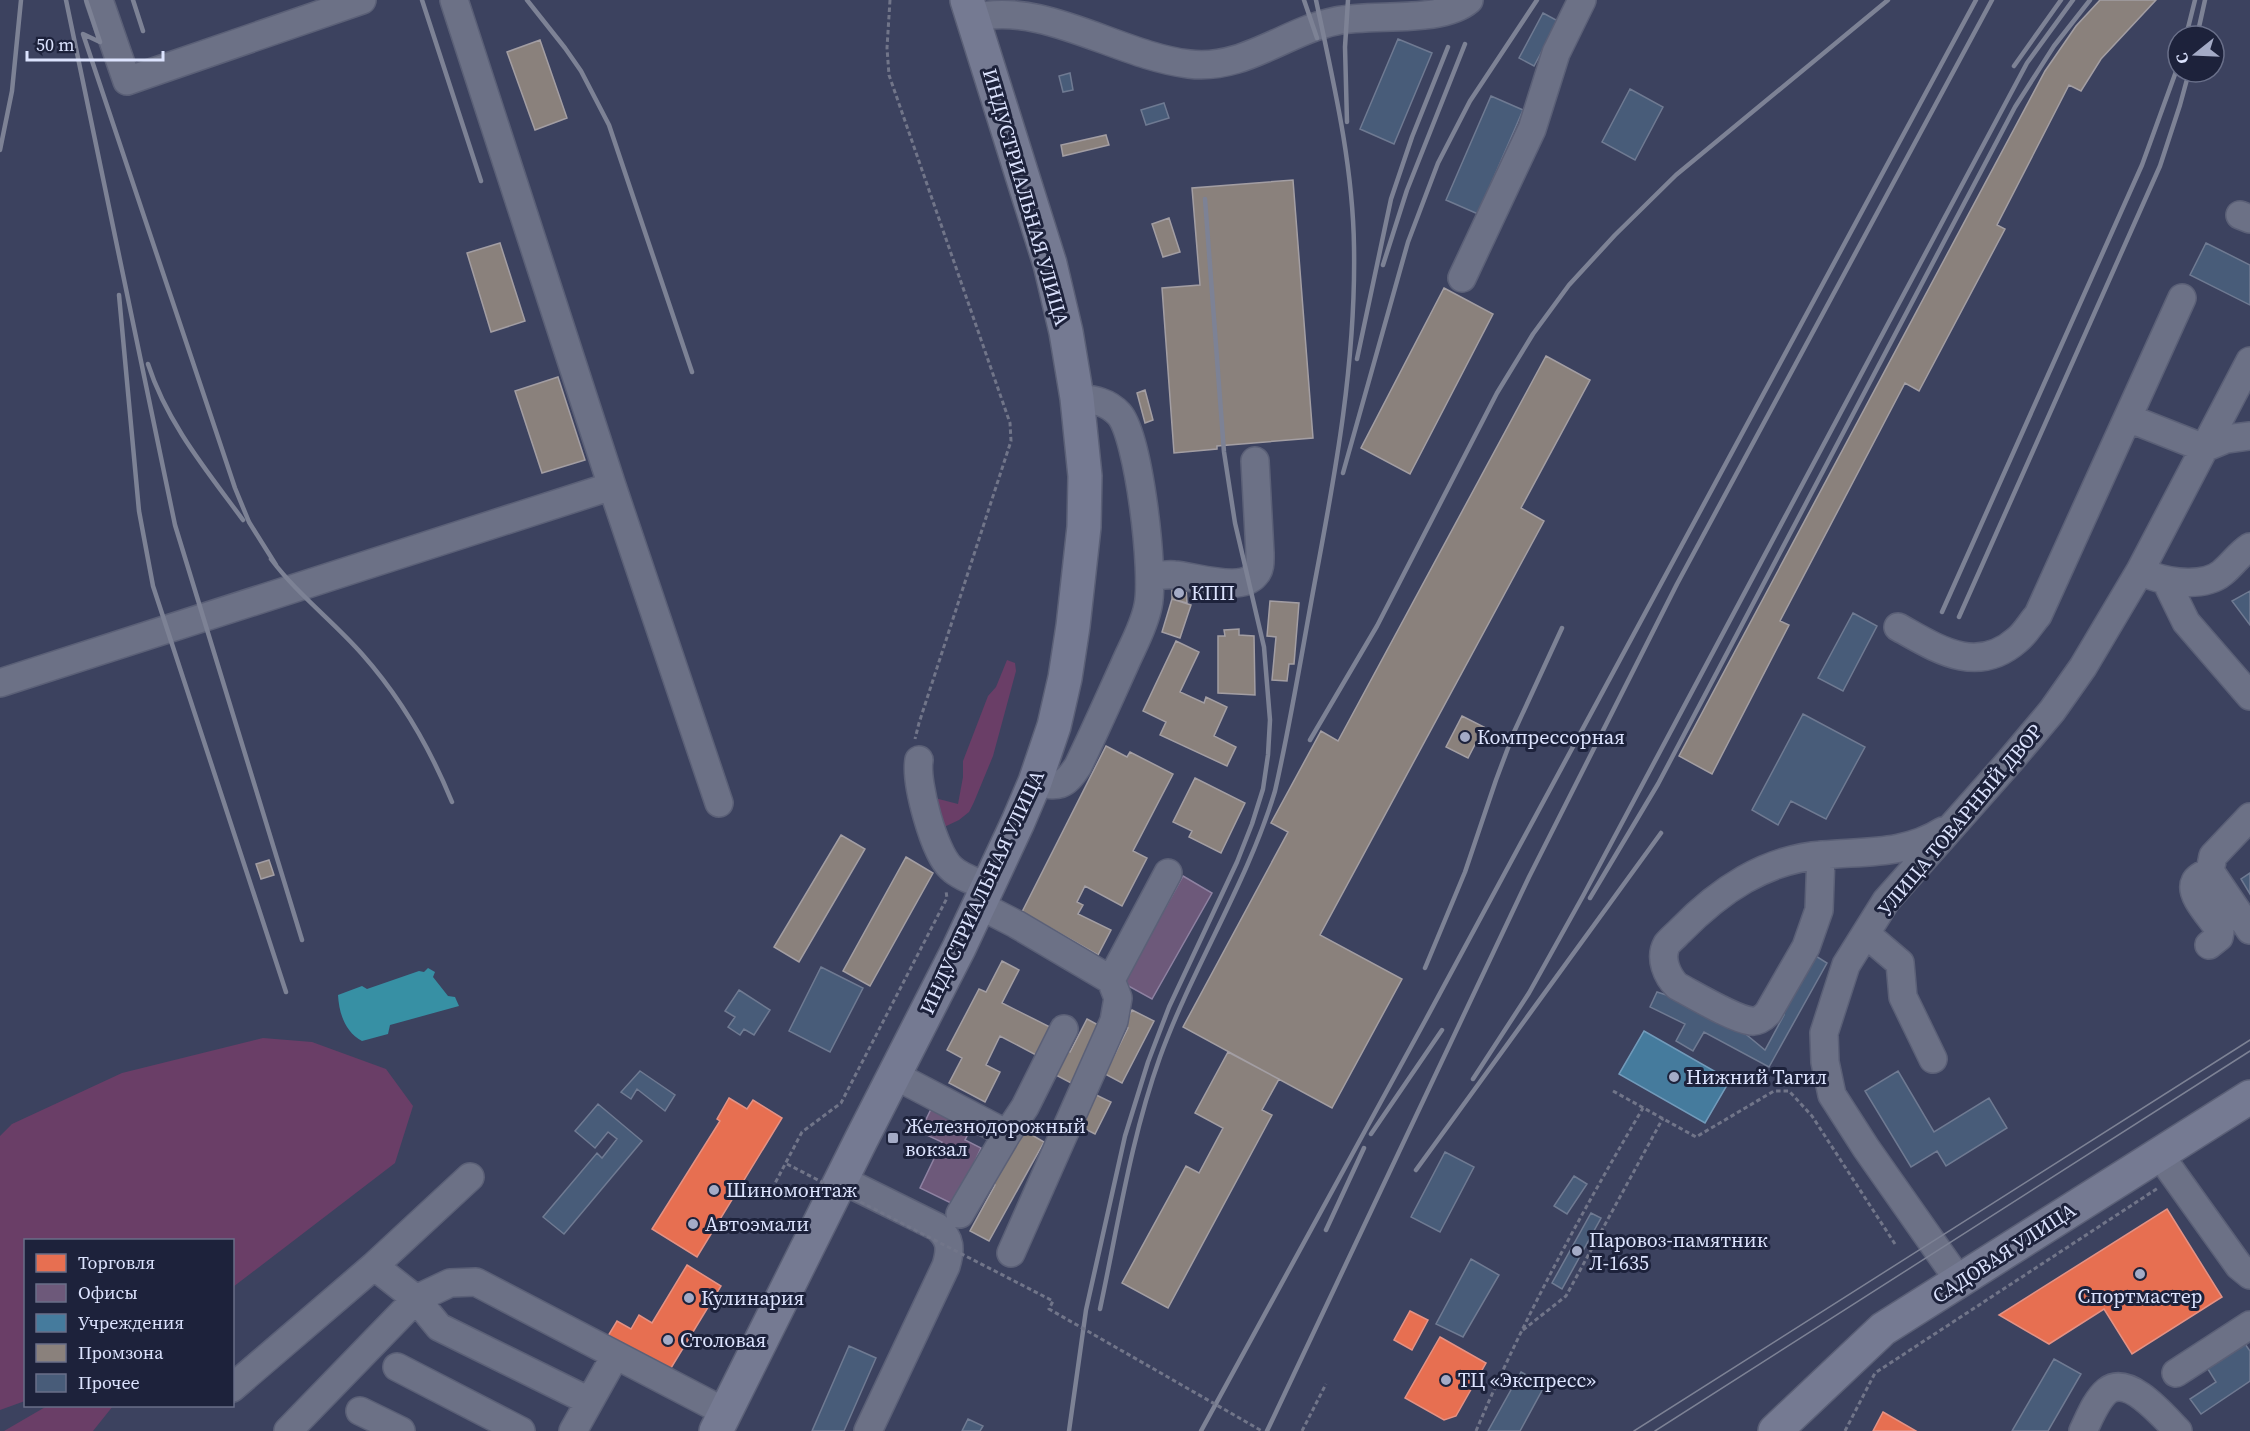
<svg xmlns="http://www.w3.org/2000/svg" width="2250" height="1431" viewBox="0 0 2250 1431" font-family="'Source Serif 4',serif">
	<rect width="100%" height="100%" fill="#3c425f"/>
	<path fill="#6a3e67" d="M1007,660L1015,663L1016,671L993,756L974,802L969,812L959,820L942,828L931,797L958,804L963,777V761L988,696L996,687Z
		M263,1038L312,1042L386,1069L413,1106L395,1163L233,1287L232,1240H26L25,1401L0,1410V1136L12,1124L122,1073Z
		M47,1406H113L93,1431H4Z"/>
	<path fill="#3790a4" d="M428,968L435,972L433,977L448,996L455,997L459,1006L390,1025L388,1034L362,1041C345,1032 339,1013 338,995L362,986L367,989L419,971L424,972Z"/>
	<path fill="#e76f51" stroke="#e49285" stroke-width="1.5" d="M729,1098L747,1109L753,1100L782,1118L697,1257L652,1229L720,1121L717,1119Z
		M2167,1209L2222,1297L2132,1354L2104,1309L2049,1344L1999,1315Z
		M687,1265L721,1286L668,1373L608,1336L617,1321L631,1329L639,1315L652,1323Z
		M1410,1311L1428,1320L1412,1350L1394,1340Z
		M1440,1337L1486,1363L1456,1416L1444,1420L1405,1398Z
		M1883,1412L1916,1431H1873Z"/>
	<path fill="#6d597a" stroke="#8e82a2" stroke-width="1.5" d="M1183,876L1212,893L1152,999L1123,983Z
		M932,1107L972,1126L965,1140L981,1148L955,1205L920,1188L942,1142L920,1132Z"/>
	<path fill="#457b9d" stroke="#729aba" stroke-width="1.5" d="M1644,1031L1730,1080L1705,1123L1619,1074Z"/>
	<path fill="#8a817c" stroke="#a39ea3" stroke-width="1.5" d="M2100,0H2156L2101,59L2081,91L2069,85L1997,225L2005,229L1919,391L1905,383L1780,621L1789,625L1712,774L1679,756L2045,71L2076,26Z
		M540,40L567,118L535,130L507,52Z
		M1106,135L1109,145L1063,156L1061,145Z
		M1293,180L1313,438L1217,446V449L1174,453L1162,288L1200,285L1192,188Z
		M1169,218L1180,252L1163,257L1152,224Z
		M500,243L525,321L491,332L467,253Z
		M1444,288L1493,314L1410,474L1361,448Z
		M1546,356L1590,380L1521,508L1544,521L1320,935L1402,979L1332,1108L1183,1027L1288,832L1271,823L1321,731L1338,741Z
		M558,377L585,460L542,473L515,391Z
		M1145,390L1153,420L1145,423L1137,393Z
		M1172,587H1186L1187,603L1172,599Z
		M1172,599L1191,605L1180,638L1162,632Z
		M1270,601L1299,603L1294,664H1289L1287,681L1272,680L1276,637L1267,636Z
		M1239,629V635L1254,636L1255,695L1218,693V636H1225L1224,630Z
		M1176,641L1199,652L1180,692L1204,703L1206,697L1227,707L1214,736L1236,747L1227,766L1160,735L1166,722L1143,711Z
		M1462,716L1484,727L1468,758L1446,747Z
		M1106,746L1127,757L1130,752L1173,774L1133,851L1147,858L1122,906L1085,886L1077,902L1083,905L1078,914L1111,930L1098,955L1022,912Z
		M1195,778L1245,803L1221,853L1189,837L1192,831L1173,822Z
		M841,835L865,849L799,962L774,947Z
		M906,857L933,873L870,986L843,971Z
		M269,860L274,875L261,879L256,864Z
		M1002,961L1019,970L1002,1003L1050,1027L1036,1055L1000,1036L986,1065L1000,1072L985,1102L949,1083L962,1058L947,1050L979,989L986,992Z
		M1132,1010L1154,1021L1122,1083L1105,1074L1128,1028L1123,1026Z
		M1087,1019L1102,1027L1073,1084L1052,1073L1064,1049L1070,1052Z
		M1228,1052L1279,1079L1262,1110L1272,1115L1168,1308L1122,1283L1186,1166L1199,1173L1223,1128L1195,1113Z
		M1090,1092L1111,1102L1095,1134L1075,1124Z
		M1020,1128L1044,1142L989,1241L970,1231L995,1185L990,1182Z"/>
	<path fill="#485c79" stroke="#6f7a92" stroke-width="1.5" d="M1543,13L1558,21L1534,66L1519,58Z
		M1398,39L1432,53L1394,144L1360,129Z
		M1070,73L1073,90L1063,92L1059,76Z
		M1630,89L1663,107L1635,160L1602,142Z
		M1491,96L1523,110L1478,214L1446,200Z
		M1164,103L1169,118L1146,125L1141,110Z
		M2206,243L2250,265V305L2190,275Z
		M2250,591V625L2232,601Z
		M1853,613L1877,626L1843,691L1818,678Z
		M1803,714L1865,747L1826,819L1791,801L1778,825L1752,810Z
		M2250,873V894L2241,879Z
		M1811,953L1827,963L1769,1067L1704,1032L1693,1051L1676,1041L1685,1024L1650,1007L1657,992L1710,1009L1736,1026L1765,1050L1784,1015L1788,989Z
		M821,967L863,988L830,1052L789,1031Z
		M739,990L770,1010L754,1035L744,1029L740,1035L728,1027L735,1017L725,1011Z
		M640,1071L675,1095L665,1111L637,1089L631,1099L621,1092Z
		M1898,1071L1934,1132L1989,1098L2007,1128L1946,1166L1937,1151L1911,1167L1865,1091Z
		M598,1104L642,1141L564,1234L543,1217L597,1153L602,1158L617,1139L608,1132L595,1148L575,1131Z
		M1445,1152L1474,1167L1440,1232L1411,1217Z
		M1574,1176L1587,1184L1567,1214L1554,1206Z
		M1591,1213L1601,1218L1562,1289L1552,1283Z
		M1471,1259L1499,1275L1463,1337L1436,1324Z
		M2243,1341L2250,1351V1381L2201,1414L2190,1399L2216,1382L2206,1366Z
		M849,1346L876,1358L844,1431H812Z
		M2054,1359L2081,1374L2048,1431H2012Z
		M1521,1372L1545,1385L1520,1431H1488Z
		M968,1419L983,1426L980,1431H962Z"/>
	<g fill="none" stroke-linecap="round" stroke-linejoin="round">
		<g stroke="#5b6077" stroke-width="30">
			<path id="minor" d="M99,0L127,81L362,0
				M454,0L612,486L719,803
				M973,18C1043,0 1119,56 1189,64C1243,71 1286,31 1336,21C1374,13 1441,24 1469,0
				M2240,215L2250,219
				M1462,278L1532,129L1556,53L1582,0
				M2128,418L2204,448L2226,439L2250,436
				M2152,576C2171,583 2205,587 2222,573C2232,565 2239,554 2250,547
				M1150,577C1158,576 1166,574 1174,575C1194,576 1240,593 1255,575C1261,569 1260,560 1260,553L1255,461
				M2166,581L2186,622L2250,696
				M1898,627C1936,648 1976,676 2017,640C2025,634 2031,623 2038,615L2182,298
				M0,683L612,486
				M919,760C915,782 934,853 951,868C960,877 977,882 988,887
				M1035,782C1059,787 1064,787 1078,766C1094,733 1109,699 1124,666C1132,647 1144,627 1148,606C1155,575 1139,436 1119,414C1107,401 1094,400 1077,398
				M1821,855L1819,910L1806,947L1768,1013C1763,1018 1758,1022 1751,1021C1734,1019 1694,995 1677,986C1667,976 1659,958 1667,944C1670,940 1676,935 1680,931C1719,891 1765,859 1823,855C1865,851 1905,855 1943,831
				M2210,871L2250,930
				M979,905L1016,924L1111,980L1168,873
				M1866,934L1900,963L1903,997L1933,1059
				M2209,945L2219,937L2220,931C2214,920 2188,895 2195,882C2197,877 2205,874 2210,871L2213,856L2250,817
				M894,1075L1007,1134L960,1214
				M1007,1134L1025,1107L1064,1029
				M2159,1154L2239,1266L2250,1275
				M842,1180L937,1227C951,1239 951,1249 946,1266L868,1431
				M1011,1253L1114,1021L1118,998L1111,980
				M374,1266L416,1299L439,1327L589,1401
				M1960,1282L1866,1148L1832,1095L1825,1062L1824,1033L1846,965L1886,901L2010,761L2052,711L2083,667L2140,571L2250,361
				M397,1367L521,1431
				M2176,1373L2250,1325
				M232,1388L374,1266L470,1177
				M360,1411L401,1431
				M288,1431L416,1299L450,1283L476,1282L725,1412
				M573,1431L615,1356
				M2083,1431C2089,1419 2096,1400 2107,1391C2129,1374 2164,1417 2178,1431"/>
		</g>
		<g stroke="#5b6077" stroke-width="36">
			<path id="major" d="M716,1431L861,1140L959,948L1018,822L1035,782L1054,726L1065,678L1073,626L1084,527L1085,476L1077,398L1066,332L1050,264L967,0
				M1775,1431L1883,1329L2250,1097"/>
		</g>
		<path stroke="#717589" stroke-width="3" stroke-dasharray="4.5 3" stroke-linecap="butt" d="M890,0L887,48L889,75L1010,423L1011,441L919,723L915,739
			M1613,1091L1696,1137L1774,1091H1789L1812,1116L1895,1244
			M772,1189L802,1132L841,1103L947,898L946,891
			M1523,1330L1566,1296L1663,1118
			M1302,1431L1326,1384
			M1476,1431C1524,1318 1581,1213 1643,1108
			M1845,1431L1875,1373L2158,1188"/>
		<use href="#minor" stroke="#6c7186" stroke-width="27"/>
		<use href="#major" stroke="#757a92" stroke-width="33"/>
		<path stroke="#7d8295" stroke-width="1.5" d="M1634,1431L2250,1040
			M1655,1431L2250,1051"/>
		<path stroke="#7d8295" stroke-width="4.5" d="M66,0L175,525L302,940
			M86,0L100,42L83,34L235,488L249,522L276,565
			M133,0L143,31
			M422,0L481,181
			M527,0L565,48L581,71L609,125L692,372
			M1304,0L1317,38
			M2186,36L2195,0
			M2197,36L2205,0
			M2014,66L2061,0
			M1347,122L1345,47L1348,0
			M0,150L12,91L21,0
			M1383,265L1407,190L1465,44
			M119,295L139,511L153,586L286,992
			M1357,359L1391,199L1412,137L1448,47
			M148,364C167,423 207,471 243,520
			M1343,473L1408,242L1438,163L1470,101L1537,0
			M271,559C297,594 333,621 362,654C401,698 430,748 452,802
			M1942,612L2142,165L2178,66
			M1959,617L2160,166L2180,105L2189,72
			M1310,740L1377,626L1497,393L1533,334L1569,285L1615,235L1676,175L1888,0
			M1590,898L1658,784L2015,107L2054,46L2090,0
			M1425,968L1465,872L1496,780L1514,732L1562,628
			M1473,1079L1529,993L1583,896L2027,63L2073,0
			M1371,1134L1442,1030
			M1416,1170L1661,833
			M1326,1230L1364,1148
			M1100,1309C1118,1225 1131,1138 1160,1057C1193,966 1247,884 1275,791C1291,721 1302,651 1315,581C1336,470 1356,360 1354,247C1353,164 1333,80 1316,0
			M1069,1431L1086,1310L1125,1136L1148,1062L1169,1007L1237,862L1252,824L1263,789L1268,755L1270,720L1264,647L1235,523L1224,452L1205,199
			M1201,1431L1425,1021L1976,0
			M1267,1431L1529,877L1677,584L1992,0"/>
		<path stroke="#717589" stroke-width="3" stroke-dasharray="4.5 3" stroke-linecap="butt" d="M787,1164L1053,1301L1049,1309L1262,1431"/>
	</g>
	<g fill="#a4abc6" stroke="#1d223b" stroke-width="2">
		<circle cx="1179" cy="593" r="6"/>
		<circle cx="1465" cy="737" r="6"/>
		<circle cx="1674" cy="1077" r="6"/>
		<rect x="887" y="1132" width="12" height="12" rx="3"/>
		<circle cx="714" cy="1190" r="6"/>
		<circle cx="693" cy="1224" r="6"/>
		<circle cx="1577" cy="1251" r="6"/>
		<circle cx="2140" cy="1274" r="6"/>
		<circle cx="689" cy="1298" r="6"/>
		<circle cx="668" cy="1340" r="6"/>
		<circle cx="1446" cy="1380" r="6"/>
	</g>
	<g text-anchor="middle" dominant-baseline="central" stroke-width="6" stroke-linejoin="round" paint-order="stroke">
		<g font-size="20" fill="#dce3fe" stroke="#1d223b">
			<text transform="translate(1026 197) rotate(74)">ИНДУСТРИАЛЬНАЯ УЛИЦА</text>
			<text transform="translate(1960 820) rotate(-50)">УЛИЦА ТОВАРНЫЙ ДВОР</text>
			<text transform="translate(982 892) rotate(-65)">ИНДУСТРИАЛЬНАЯ УЛИЦА</text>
			<text transform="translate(2004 1253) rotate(-33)">САДОВАЯ УЛИЦА</text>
		</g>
		<g font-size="20" fill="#dce3fe" stroke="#1d223b" text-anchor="start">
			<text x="1191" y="593">КПП</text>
			<text x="1477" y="737">Компрессорная</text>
			<text x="1686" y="1077">Нижний Тагил</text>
			<text x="905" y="1126">Железнодорожный<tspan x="905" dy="23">вокзал</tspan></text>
			<text x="726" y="1190">Шиномонтаж</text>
			<text x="705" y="1224">Автоэмали</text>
			<text x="1589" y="1240">Паровоз-памятник<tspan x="1589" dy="23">Л-1635</tspan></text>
			<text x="2140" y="1296" text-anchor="middle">Спортмастер</text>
			<text x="701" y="1298">Кулинария</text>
			<text x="680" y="1340">Столовая</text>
			<text x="1458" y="1380">ТЦ «Экспресс»</text>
		</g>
	</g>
	<rect x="24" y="1239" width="210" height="168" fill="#1d223b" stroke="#696f89" stroke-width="1.5"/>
	<rect x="36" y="1254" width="30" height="18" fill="#e76f51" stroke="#696f89" stroke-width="1.5"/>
	<text x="78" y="1269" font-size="18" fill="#dce3fe">Торговля</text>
	<rect x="36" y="1284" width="30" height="18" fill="#6d597a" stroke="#696f89" stroke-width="1.5"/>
	<text x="78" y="1299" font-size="18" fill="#dce3fe">Офисы</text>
	<rect x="36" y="1314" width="30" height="18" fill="#457b9d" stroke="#696f89" stroke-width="1.5"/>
	<text x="78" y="1329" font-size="18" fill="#dce3fe">Учреждения</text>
	<rect x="36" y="1344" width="30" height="18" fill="#8a817c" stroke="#696f89" stroke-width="1.5"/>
	<text x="78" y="1359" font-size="18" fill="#dce3fe">Промзона</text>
	<rect x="36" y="1374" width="30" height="18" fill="#485c79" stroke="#696f89" stroke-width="1.5"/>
	<text x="78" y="1389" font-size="18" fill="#dce3fe">Прочее</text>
	<g transform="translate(2196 54) rotate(252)"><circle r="28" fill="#1d223b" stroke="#696f89" stroke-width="1.5"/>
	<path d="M0-4.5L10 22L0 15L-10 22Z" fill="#a4abc6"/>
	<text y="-9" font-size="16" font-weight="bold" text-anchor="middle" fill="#dce3fe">С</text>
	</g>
	<path d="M27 51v9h136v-9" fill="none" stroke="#dce3fe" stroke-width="3"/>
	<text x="36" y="51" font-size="18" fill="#dce3fe" stroke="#1d223b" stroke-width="4.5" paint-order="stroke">50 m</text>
</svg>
